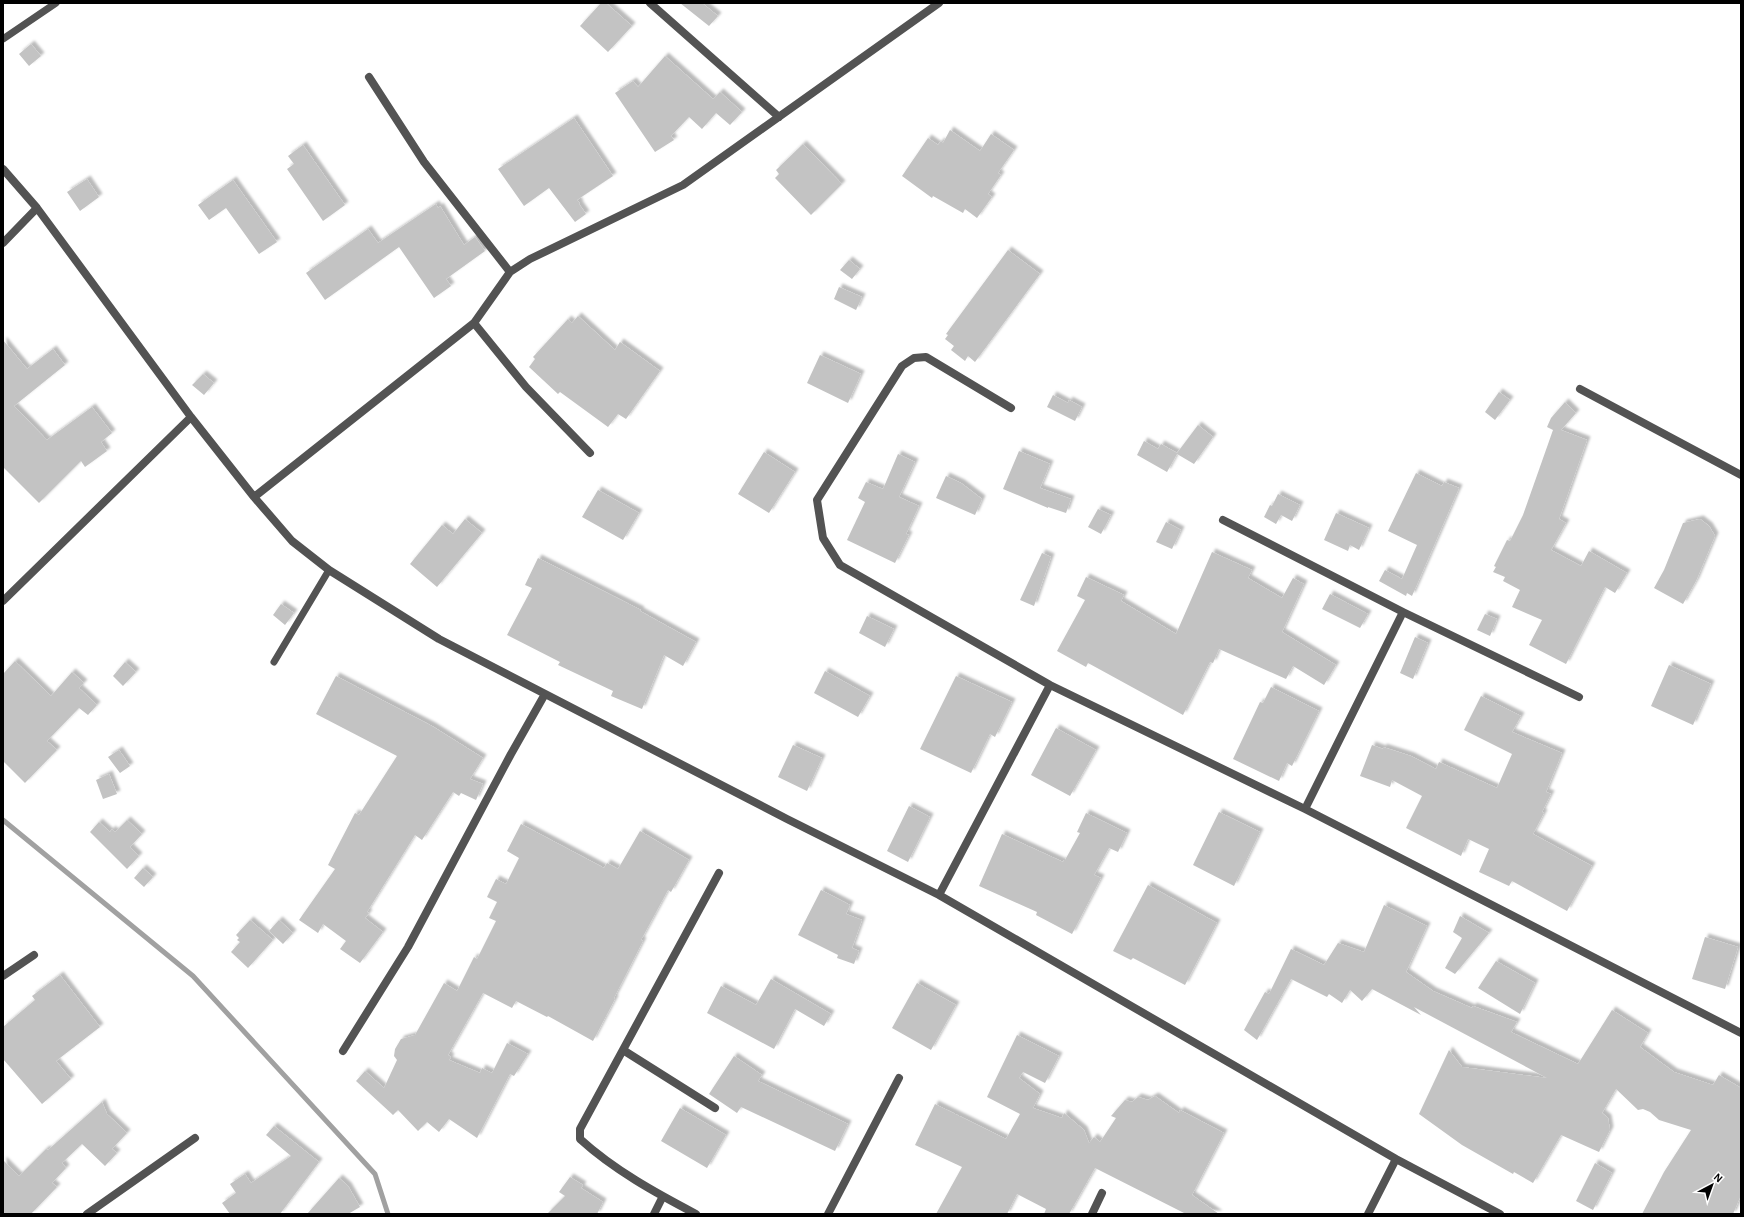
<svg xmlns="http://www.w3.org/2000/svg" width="1744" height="1217" viewBox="0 0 1744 1217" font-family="'Alegreya Sans',sans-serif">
	<defs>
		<filter id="shadow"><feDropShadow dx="3.5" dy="-3.5" stdDeviation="1" flood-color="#0004"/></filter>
	</defs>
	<rect width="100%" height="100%" fill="#fff"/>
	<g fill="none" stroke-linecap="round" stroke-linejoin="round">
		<path stroke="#a1a1a1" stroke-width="5" d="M3,820L193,976L375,1174L388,1214"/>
	</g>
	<path fill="#c3c3c3" filter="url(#shadow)" d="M601,3H606L632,26L608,52L580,26Z
		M680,3H702L718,16L709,26Z
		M31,44L41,56L29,66L19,54Z
		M665,56L713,99L720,92L742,112L730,125L716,113L702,129L689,117L671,136L674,140L655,152L615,93L633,81L638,87Z
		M574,118L613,176L577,200L580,203L579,204L586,214L575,222L549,188L524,206L498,169Z
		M950,130L980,151L991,134L1014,150L998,173L1001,175L988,194L992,197L977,218L965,209L963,213L933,196L932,198L902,176L928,138L938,145L941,141L943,143Z
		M803,144L842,184L811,215L775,178L779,174L776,170Z
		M303,145L345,205L323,221L287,169L294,164L288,156Z
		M87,179L99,197L80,211L67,192Z
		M233,180L277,242L259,254L226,208L209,220L198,205Z
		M436,204L438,208L440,206L464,245L475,237L485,251L446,279L451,286L434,298L399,247L325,300L306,273L368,229L378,243Z
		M1008,250L1040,274L975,362L968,356L965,361L951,350L954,346L945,339L948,335L946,334Z
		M849,260L860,269L852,279L840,270Z
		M839,287L862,297L856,310L834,299Z
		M578,316L615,350L620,342L660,371L626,419L618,414L608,427L560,392L558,394L529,367L535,359L533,357L568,319L572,323Z
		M3,340L27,369L53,349L65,365L14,406L47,440L92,407L112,433L101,442L107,451L85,467L81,461L39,503L3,467Z
		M820,355L861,374L848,403L807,383Z
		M203,374L214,383L204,395L192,385Z
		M1499,392L1510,400L1495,420L1485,412Z
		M1053,395L1068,403L1069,400L1082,407L1075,421L1047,407Z
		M1565,402L1576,413L1561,430L1587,440L1559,519L1566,523L1551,550L1581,566L1589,551L1627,573L1615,593L1605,587L1566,664L1529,645L1542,620L1512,607L1520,590L1503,581L1505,577L1493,572L1496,567L1494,566L1507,540L1510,541L1523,515L1553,430L1547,427L1551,418Z
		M1198,425L1213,437L1194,464L1177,454L1167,472L1137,455L1144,441L1158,449L1161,444L1177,453Z
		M1019,451L1050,464L1040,488L1071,499L1066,513L1048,507V508L1003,489Z
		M764,452L795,472L769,513L738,494Z
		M898,454L915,462L899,497L919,506L906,534L909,535L895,563L847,540L865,502L858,498L866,482L883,489Z
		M1416,473L1442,486L1444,482L1459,488L1412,596L1407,593L1406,596L1379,581L1385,570L1402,579L1417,545L1388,531Z
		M946,476L961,483L982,499L975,515L936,498Z
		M598,490L639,513L623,540L582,517Z
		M1278,494L1300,505L1292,521L1281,515L1276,524L1264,517L1270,505L1272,506Z
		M1098,509L1111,515L1101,534L1088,527Z
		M1336,513L1369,528L1359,550L1350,545L1348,551L1324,540Z
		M465,519L482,533L437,587L410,564L442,525L453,534Z
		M1700,519L1709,526L1715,536L1696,581L1683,604L1654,588L1664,570L1683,523Z
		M1166,522L1181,530L1172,549L1156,542Z
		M1212,552L1252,570L1248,578L1282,598L1293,578L1304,584L1282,632L1336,665L1324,685L1293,666L1286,679L1219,649L1213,663L1210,662L1183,715L1088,663L1086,667L1057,651L1085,600L1077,596L1086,577L1124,595L1121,601L1176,634Z
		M1042,553L1051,557L1034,606L1020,600Z
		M538,558L641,610L640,611L696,642L683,666L664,655L642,709L611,696L613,691L558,665L560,662L507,635L532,588L525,585Z
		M1330,594L1368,614L1360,628L1322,609Z
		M281,604L294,613L285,625L273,615Z
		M1485,614L1497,619L1490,636L1477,630Z
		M867,616L894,629L885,647L859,633Z
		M1415,637L1428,643L1413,679L1400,673Z
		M15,661L51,696L72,672L84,683L79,688L97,705L88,715L79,708L47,741L57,750L25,783L3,761V674Z
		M125,662L136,672L123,686L113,676Z
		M1669,665L1711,684L1693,725L1651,706Z
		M825,671L870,696L858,717L814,693Z
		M336,676L432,726L483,758L470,779L483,784L476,800L461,793L459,796L453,792L422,840L415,835L367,912L369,913L365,918L383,932L360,963L340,949L346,941L323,924L318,933L299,920L335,869L328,865L355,813L359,815L397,756L316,714Z
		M956,676L1012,702L995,737L990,734L971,773L920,749Z
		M1271,687L1319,711L1292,766L1287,763L1279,781L1233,759L1260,702L1263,703Z
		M1481,696L1521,716L1512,732L1562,753L1546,792L1551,794L1542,812L1544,813L1533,834L1592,866L1567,911L1512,881L1509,886L1479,872L1489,849L1468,839L1461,856L1406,828L1422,796L1392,780L1390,787L1360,776L1372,745L1383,749V747L1411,756L1436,769L1439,762L1497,788L1512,754L1464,730Z
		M1056,728L1096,750L1070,796L1031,775Z
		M793,745L822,758L807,791L778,777Z
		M119,750L130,766L120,773L108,757Z
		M109,774L117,794L103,799L96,780Z
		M909,806L930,817L908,862L887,851Z
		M1219,812L1260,832L1234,886L1193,865Z
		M1086,813L1127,833L1118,852L1109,848L1094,875L1101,878L1072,934L1036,915L1037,912L979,886L1002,834L1063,862L1064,860H1065L1080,833L1077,832Z
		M127,820L142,834L130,847L139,856L127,869L90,832L99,822L110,832L112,829L115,832Z
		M521,824L604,868L607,863L618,869L640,831L689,860L671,892L668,890L641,940L643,941L614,998L615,999L593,1041L548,1016L547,1017L516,1001L512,1008L483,993L448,1055L451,1057L449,1060L480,1073L482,1068L492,1073L507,1043L528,1054L514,1076L510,1074L477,1138L449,1119L439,1132L427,1122L418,1131L398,1110L393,1115L356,1081L365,1071L384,1088L397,1060L394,1056L395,1049L401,1039L415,1035L444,983L457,991L474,957L477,959L496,921L489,918L497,902L487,897L496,879L506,884L519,858L507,851Z
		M143,868L153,877L144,887L134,878Z
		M1148,885L1217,923L1185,985L1133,958L1131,960L1113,951Z
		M821,890L850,905L846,914L862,920L852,948L859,951L854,964L837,958L838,955L798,935Z
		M1384,905L1427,926L1406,972L1433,991L1472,1008L1473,1006L1517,1022L1511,1032L1578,1064L1612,1010L1648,1033L1640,1047L1674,1072L1713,1085L1719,1075L1741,1088V1195L1733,1214H1642L1664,1172L1691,1130L1659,1120L1650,1112L1643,1109L1638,1110L1616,1089L1602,1113L1608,1118L1610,1130L1599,1152L1561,1135L1533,1183L1514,1172L1513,1174L1462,1145L1419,1114L1449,1050L1462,1067L1547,1078L1414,1007L1421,1015L1372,989L1362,1001L1350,990L1342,1003L1329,994L1327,997L1291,979L1257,1040L1244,1030L1265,992L1269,994L1291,949L1324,965L1338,943L1364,952Z
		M1460,916L1489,933L1455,974L1445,968L1462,938L1453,932Z
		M250,920L273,940L248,968L231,952L240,942L237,940L239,938L236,935Z
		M279,920L293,933L283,944L269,931Z
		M1705,937L1738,947L1725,989L1692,979Z
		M1496,961L1535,983L1520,1014L1478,988Z
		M60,975L100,1027L56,1061L71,1079L42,1104L3,1059V1027L35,1000L32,996Z
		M771,979L831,1014L824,1026L795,1009L774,1049L707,1013L721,986L756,1005Z
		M917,983L956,1005L931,1050L892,1028Z
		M1017,1035L1059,1056L1045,1083L1023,1072L1019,1078L1040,1094L1033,1108L1062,1118L1064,1113L1084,1130L1089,1143L1094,1137L1100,1142L1116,1118L1111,1116L1125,1100L1132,1102L1138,1097L1148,1100L1155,1096L1179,1113L1180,1110L1224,1133L1192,1195L1219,1214H1186L1095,1168L1069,1214H1044L1046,1209L1017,1194L1007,1214H936L962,1167L915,1145L935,1104L1006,1139L1020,1114L987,1097Z
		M734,1056L762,1075L758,1081L848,1124L835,1151L741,1107L737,1113L709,1094Z
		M102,1102L107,1114L127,1133L112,1149L117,1153L105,1166L82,1144L62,1163L66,1168L52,1183L57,1187L31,1214H3V1160L19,1176L46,1149L48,1150Z
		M680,1108L726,1135L707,1168L661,1141Z
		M274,1126L319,1162L280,1214H230L222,1203L236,1193L230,1184L245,1174L251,1183L291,1156L266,1135Z
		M1595,1163L1612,1173L1593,1210L1576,1201Z
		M570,1177L583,1185L581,1188L603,1202L597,1214H547L565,1196L559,1192Z
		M339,1178L348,1186L360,1207L348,1214H307Z"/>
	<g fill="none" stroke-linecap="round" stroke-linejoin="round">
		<path stroke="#535353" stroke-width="7" d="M3,39L56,3
			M274,662L329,570"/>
		<path stroke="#535353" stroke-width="8" d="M650,3L779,117
			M369,77L424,162L510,272
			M3,169L37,208L191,417L254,497L292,541L329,570L439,639L787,819L939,895L1396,1159L1500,1214
			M3,243L37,208
			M474,323L526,387L590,453
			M1580,389L1741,475
			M1011,408L926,357L914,358L902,366L817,500L823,538L840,565L1050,685L1305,809L1741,1033
			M254,497L474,323L510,272L530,259L683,185L939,3
			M1223,520L1403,612
			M3,601L191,417
			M1305,809L1403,612L1579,697
			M939,895L1050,685
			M3,976L34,955
			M623,1050L715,1108
			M343,1051L408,947L511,754L545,694
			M87,1214L195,1138
			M654,1214L663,1196
			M696,1214C656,1193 614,1170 580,1139V1129L719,873
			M828,1214L899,1078
			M1092,1214L1102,1193
			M1368,1214L1396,1159"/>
	</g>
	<rect width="1744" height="1217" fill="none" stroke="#000000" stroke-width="8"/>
	<g transform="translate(1712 1185) rotate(41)" stroke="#ffffff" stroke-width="3" paint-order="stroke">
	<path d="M0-3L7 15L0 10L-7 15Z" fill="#000000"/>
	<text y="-6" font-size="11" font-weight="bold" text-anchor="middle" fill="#000000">N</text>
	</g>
</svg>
